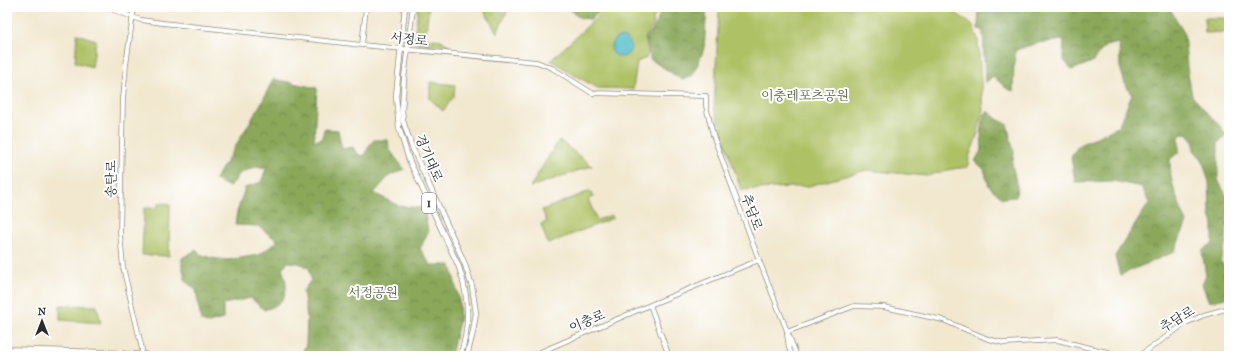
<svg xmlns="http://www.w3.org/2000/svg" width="1236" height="363" viewBox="0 0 1236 363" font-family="'IM FELL French Canon','Noto Serif KR',serif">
	<defs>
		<pattern id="grass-dots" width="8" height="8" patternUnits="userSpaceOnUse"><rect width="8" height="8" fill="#aec165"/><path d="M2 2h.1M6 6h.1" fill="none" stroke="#8e9d53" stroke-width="1.8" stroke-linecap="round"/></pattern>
		<pattern id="forest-crowns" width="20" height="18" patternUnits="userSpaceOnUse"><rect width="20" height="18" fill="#8aa75a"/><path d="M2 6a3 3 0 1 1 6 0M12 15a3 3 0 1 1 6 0" fill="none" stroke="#71884b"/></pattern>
	</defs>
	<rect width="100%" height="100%" fill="#fff"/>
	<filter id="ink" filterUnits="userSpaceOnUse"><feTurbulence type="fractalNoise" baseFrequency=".025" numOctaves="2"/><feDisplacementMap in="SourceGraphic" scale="8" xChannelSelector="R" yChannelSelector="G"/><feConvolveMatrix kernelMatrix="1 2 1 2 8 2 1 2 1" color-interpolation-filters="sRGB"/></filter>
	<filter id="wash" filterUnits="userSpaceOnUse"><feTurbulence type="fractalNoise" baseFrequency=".012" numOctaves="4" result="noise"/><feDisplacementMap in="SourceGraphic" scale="16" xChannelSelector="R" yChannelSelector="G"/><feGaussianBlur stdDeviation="0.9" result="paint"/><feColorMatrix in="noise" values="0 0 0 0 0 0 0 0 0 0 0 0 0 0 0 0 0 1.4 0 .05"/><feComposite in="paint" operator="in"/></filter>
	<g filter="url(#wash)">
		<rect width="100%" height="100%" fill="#f2e8d0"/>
		<path fill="url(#grass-dots)" stroke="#6c7648" d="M418,7H429L425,38L441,40L452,47L416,43L414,38Z
			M482,7H509L497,33Z
			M1204,18H1229V32L1205,33Z"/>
		<path fill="url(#forest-crowns)" stroke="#5a6942" d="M567,7H606L591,19L580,18Z
			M662,7H707L704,49L693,75L683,80L650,59V54L646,39L657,22Z
			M979,7H1169L1184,33L1187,67L1192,96L1220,126L1226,134L1218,143V180L1228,199L1226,241L1221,261L1229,276V297L1209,302L1202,284L1206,276L1202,251L1213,243V224L1210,215L1209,182L1202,159L1194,150V144L1189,134L1183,133L1179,137V152L1170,159C1169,182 1178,202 1187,222L1174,252L1120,275L1115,256L1149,203L1142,187L1113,181L1075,182L1071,157L1079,145L1118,127L1132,95L1126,87L1120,67L1119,43L1105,46L1092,62L1072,70L1063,59L1064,40L1037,43L1016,50L1014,63L1013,91L1006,88L993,76L985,83L983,30L978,29Z
			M273,79L317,88L314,141L322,139L324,129L338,130L342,149L353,147L355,151L361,156L365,155L369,146L374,140H388L389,149L404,169L389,176L374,193L399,206L424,208L428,232L420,249L431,265H451L459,301L460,317L451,356H301L306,344L307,318L303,291L311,280L309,268L299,263L288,262L282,268C283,273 286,279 286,284C287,299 278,306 264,310L251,298L223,304V319L209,323L201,321L196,289L186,282L182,265V258L196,250L200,254L211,258L227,260L259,255L278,241L258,226L235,225L237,212L245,188L261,182L266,169L258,166L240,173L230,187L215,180L262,102Z
			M987,112H989L997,119L1007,124L1014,153L1012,164L1017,186L1016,197L1002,198L989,186L984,169L975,161L982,149L981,133L984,115Z"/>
		<path fill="#aec165" stroke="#6c7648" d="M608,7H659V9L653,19L654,23L645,38L648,54L646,58L637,62L633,89L598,88L572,74L551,60Z
			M719,7L905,8L906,7H946L972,24L978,39L983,111L977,136L969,157L968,167L952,169L926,176L867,170L809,186L741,190L714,108Z
			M77,34L96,40L92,67L75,62Z
			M430,82L455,85L454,96L443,111L430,99Z
			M559,140L592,166L530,187Z
			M590,191L593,197L588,199L597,220L612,215L613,218L548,244L541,224L547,222L542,210Z
			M158,203L170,204L169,256L142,255L144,208H156L158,206Z
			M60,305L97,306L101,323L60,320Z"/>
		<path fill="#4dbbc7" stroke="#3c7379" d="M611 47a10 10 0 1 1 20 0a10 10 0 1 1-20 0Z"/>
	</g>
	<g filter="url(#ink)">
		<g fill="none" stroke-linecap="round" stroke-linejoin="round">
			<g stroke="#8e8a7e" stroke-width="5.5">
				<path id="secondary" d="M105,7L141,20L163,23L362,45L537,62L552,68L592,93L706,96V106L713,135L759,260L797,356
					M134,7L126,65L123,99L120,233L123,267L142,349L141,356
					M362,45L366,7
					M650,305L669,356
					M787,332L854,306L884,307L943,320L988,339L1004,343L1057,340L1124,356
					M787,335L789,348L792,356
					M7,349L109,352L131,354H145
					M7,353L105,356
					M531,356L650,305L759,260
					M1139,356L1186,323L1204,315L1229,308"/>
			</g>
			<g stroke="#8e8a7e" stroke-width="6">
				<path id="primary" d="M405,7L396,96L399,128L409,160L459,267C469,297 471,326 460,356
					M413,7L404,78L402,110L403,121L412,147L464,262L472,286L476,313L473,332L467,356"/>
			</g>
			<use href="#secondary" stroke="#fff" stroke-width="4"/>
			<use href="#primary" stroke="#fff" stroke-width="4.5"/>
		</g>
	</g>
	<g text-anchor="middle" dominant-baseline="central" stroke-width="4" stroke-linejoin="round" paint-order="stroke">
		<rect fill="#fff" stroke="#6b6b6b" stroke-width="1" x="422" y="193" width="14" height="20" rx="3"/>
		<g font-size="12" font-weight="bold" fill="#2b2b2b">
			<text x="429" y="203">1</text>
		</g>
		<g font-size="13" fill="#2b2b2b" stroke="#fff">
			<text transform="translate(409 39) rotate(6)">서정로</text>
			<text transform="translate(429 158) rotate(67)">경기대로</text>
			<text transform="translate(111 179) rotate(-89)">송탄로</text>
			<text transform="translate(752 212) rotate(70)">추담로</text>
			<text transform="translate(1177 319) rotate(-31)">추담로</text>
			<text transform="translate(587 321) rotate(-23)">이충로</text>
		</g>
		<g font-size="13" fill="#59603f" stroke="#fff">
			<text x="805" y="95">이충레포츠공원</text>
			<text x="373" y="292">서정공원</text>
		</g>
	</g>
	<rect width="1236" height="363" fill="none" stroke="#fff" stroke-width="24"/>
	<g transform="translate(42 321)" stroke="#ffffff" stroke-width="3" paint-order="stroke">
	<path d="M0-3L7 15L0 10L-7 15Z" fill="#2b2b2b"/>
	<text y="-6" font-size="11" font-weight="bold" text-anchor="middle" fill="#2b2b2b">N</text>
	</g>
</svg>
